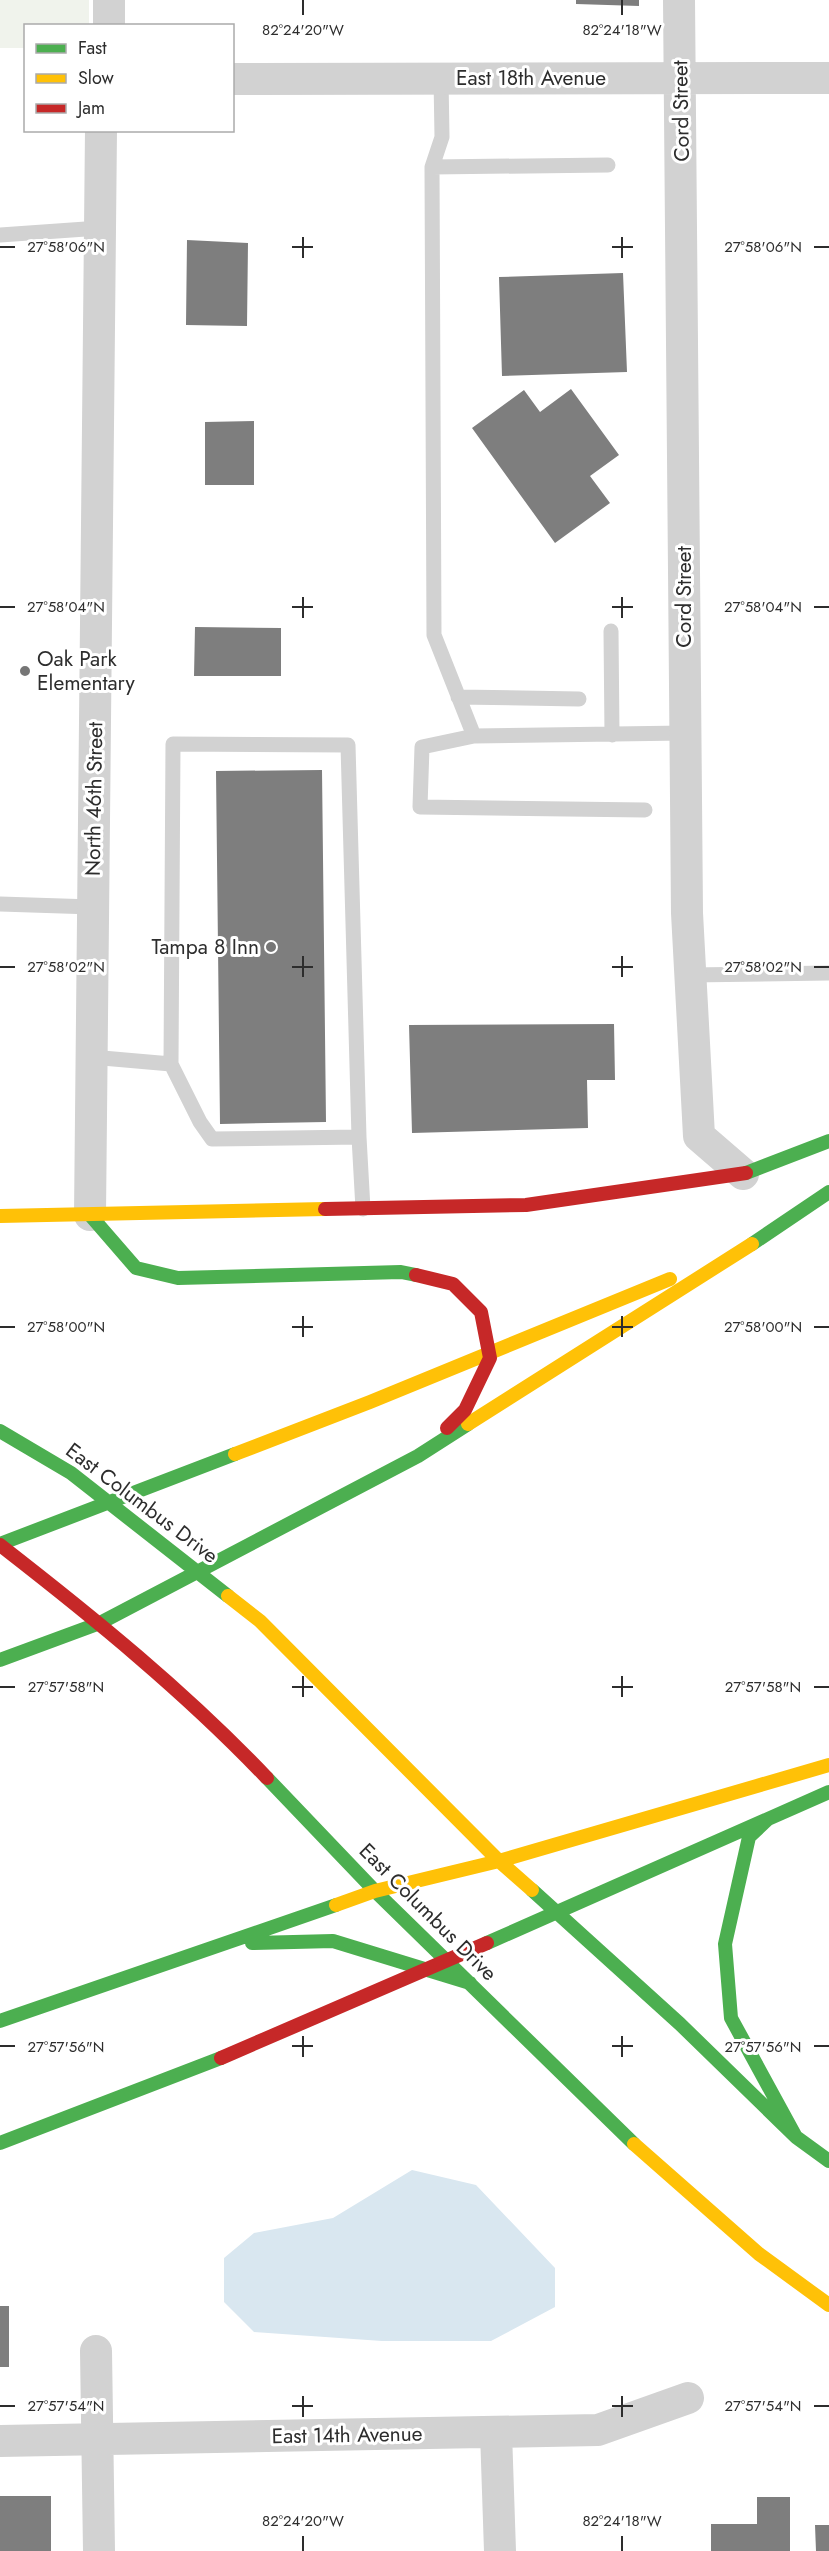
<svg xmlns="http://www.w3.org/2000/svg" width="829" height="2551" viewBox="0 0 829 2551" font-family="Jost,sans-serif">
	<rect width="100%" height="100%" fill="#fff"/>
	<path fill="#f0f3ec" d="M0,0H89V25L26,26L25,48H0Z"/>
	<path fill="#d9e7f0" d="M412,2170L476,2185L555,2268V2307L491,2341H382L254,2332L224,2302V2258L254,2233L333,2218Z"/>
	<path fill="#7e7e7e" d="M576,0H639V6L576,4Z
		M187,240L248,243L247,326L186,325Z
		M623,273L627,372L502,376L499,277Z
		M571,389L619,455L590,476L610,503L555,543L472,428L524,390L540,412Z
		M254,421V485H205V422Z
		M195,627L281,628V676H194Z
		M322,770L326,1122L220,1124L216,771Z
		M614,1024L615,1080H587L588,1128L412,1133L409,1025Z
		M0,2306H9V2367H0Z
		M0,2496H51V2551H0Z
		M757,2497H790V2551H711V2524H757Z
		M815,2525H829V2551H816Z"/>
	<g fill="none" stroke-linecap="round" stroke-linejoin="round">
		<path stroke="#d2d2d2" stroke-width="15" d="M441,78L442,137L432,167L434,635L474,736L685,733
			M432,167L608,165
			M0,235L100,228
			M611,631L612,735
			M458,697L579,699
			M474,736L422,747L420,807L645,810
			M0,904L93,907
			M690,975L829,973
			M91,1057L171,1064L200,1122L212,1139L359,1137L363,1209
			M171,1064L173,744L348,745L359,1137"/>
		<path stroke="#d2d2d2" stroke-width="32" d="M109,0V26
			M679,0L687,913L699,1136L743,1174
			M232,79L829,78
			M90,1215L101,130
			M96,2351L99,2551
			M496,2432L500,2551
			M0,2441L598,2430L688,2398"/>
		<path stroke="#4caf50" stroke-width="14" d="M746,1173L829,1141
			M90,1215L136,1268L178,1278L401,1272L416,1275
			M752,1244L829,1192
			M0,1431L71,1473L228,1596
			M0,1544L235,1454
			M0,1660L100,1623L418,1456L468,1424
			M267,1778L375,1891L634,2144
			M768,1819L749,1837L725,1944L731,2018L796,2137
			M532,1890L680,2024L796,2137L829,2161
			M252,1943L333,1941L470,1983
			M487,1943L829,1792
			M0,2021L336,1905
			M0,2143L221,2058"/>
		<path stroke="#ffc107" stroke-width="14" d="M0,1216L325,1209
			M468,1424L752,1244
			M235,1454L370,1402L670,1279
			M228,1596L260,1621L499,1861L532,1890
			M336,1905L375,1891L499,1861L829,1765
			M634,2144L759,2254L829,2305"/>
		<path stroke="#c62828" stroke-width="14" d="M325,1209L526,1205L746,1173
			M416,1275L453,1284L481,1312L490,1358L465,1410L447,1428
			M0,1545C94,1618 185,1692 267,1778
			M221,2058L487,1943"/>
	</g>
	<path fill="none" stroke="#2d2d2d" stroke-width="2" d="M303,0V15M622,0V15M303,237V258M622,237V258M0,247H15M292,247H313M612,247H633M814,247H829M303,597V618M622,597V618M0,607H15M292,607H313M612,607H633M814,607H829M303,956V977M622,956V977M0,967H15M292,967H313M612,967H633M814,967H829M303,1316V1337M622,1316V1337M0,1327H15M292,1327H313M612,1327H633M814,1327H829M303,1676V1697M622,1676V1697M0,1687H15M292,1687H313M612,1687H633M814,1687H829M303,2036V2057M622,2036V2057M0,2046H15M292,2046H313M612,2046H633M814,2046H829M303,2396V2417M622,2396V2417M0,2406H15M292,2406H313M612,2406H633M814,2406H829M303,2536V2551M622,2536V2551"/>
	<g fill="#767676" stroke="#fff" stroke-width="2">
		<circle cx="25" cy="671" r="6"/>
		<circle cx="271" cy="947" r="6"/>
	</g>
	<g text-anchor="middle" dominant-baseline="central" stroke-width="6" stroke-linejoin="round" paint-order="stroke">
		<g font-size="21" fill="#2d2d2d" stroke="#fff">
			<text x="531" y="78">East 18th Avenue</text>
			<text transform="translate(681 111) rotate(-91)">Cord Street</text>
			<text transform="translate(684 597) rotate(-90)">Cord Street</text>
			<text transform="translate(94 799) rotate(-89)">North 46th Street</text>
			<text transform="translate(142 1503) rotate(37)">East Columbus Drive</text>
			<text transform="translate(428 1912) rotate(45)">East Columbus Drive</text>
			<text transform="translate(347 2435) rotate(-1)">East 14th Avenue</text>
		</g>
		<g font-size="21" fill="#2d2d2d" stroke="#fff" text-anchor="start">
			<text x="37" y="659">Oak Park<tspan x="37" dy="24">Elementary</tspan></text>
			<text x="259" y="947" text-anchor="end">Tampa 8 Inn</text>
		</g>
	</g>
	<g font-size="15" text-anchor="middle" fill="#2d2d2d" stroke="#fff" stroke-width="6" stroke-linejoin="round" paint-order="stroke">
		<text x="303" y="35">82°24'20"W</text>
		<text x="622" y="35">82°24'18"W</text>
		<text x="66" y="252">27°58'06"N</text>
		<text x="763" y="252">27°58'06"N</text>
		<text x="66" y="612">27°58'04"N</text>
		<text x="763" y="612">27°58'04"N</text>
		<text x="66" y="972">27°58'02"N</text>
		<text x="763" y="972">27°58'02"N</text>
		<text x="66" y="1332">27°58'00"N</text>
		<text x="763" y="1332">27°58'00"N</text>
		<text x="66" y="1692">27°57'58"N</text>
		<text x="763" y="1692">27°57'58"N</text>
		<text x="66" y="2052">27°57'56"N</text>
		<text x="763" y="2052">27°57'56"N</text>
		<text x="66" y="2411">27°57'54"N</text>
		<text x="763" y="2411">27°57'54"N</text>
		<text x="303" y="2526">82°24'20"W</text>
		<text x="622" y="2526">82°24'18"W</text>
	</g>
	<rect x="24" y="24" width="210" height="108" fill="#ffffff" stroke="#ababab" stroke-width="1.5"/>
	<rect x="36" y="44" width="30" height="9" fill="#4caf50" stroke="#ababab" stroke-width="1.5"/>
	<text x="78" y="54" font-size="18" fill="#2d2d2d">Fast</text>
	<rect x="36" y="74" width="30" height="9" fill="#ffc107" stroke="#ababab" stroke-width="1.5"/>
	<text x="78" y="84" font-size="18" fill="#2d2d2d">Slow</text>
	<rect x="36" y="104" width="30" height="9" fill="#c62828" stroke="#ababab" stroke-width="1.5"/>
	<text x="78" y="114" font-size="18" fill="#2d2d2d">Jam</text>
</svg>
